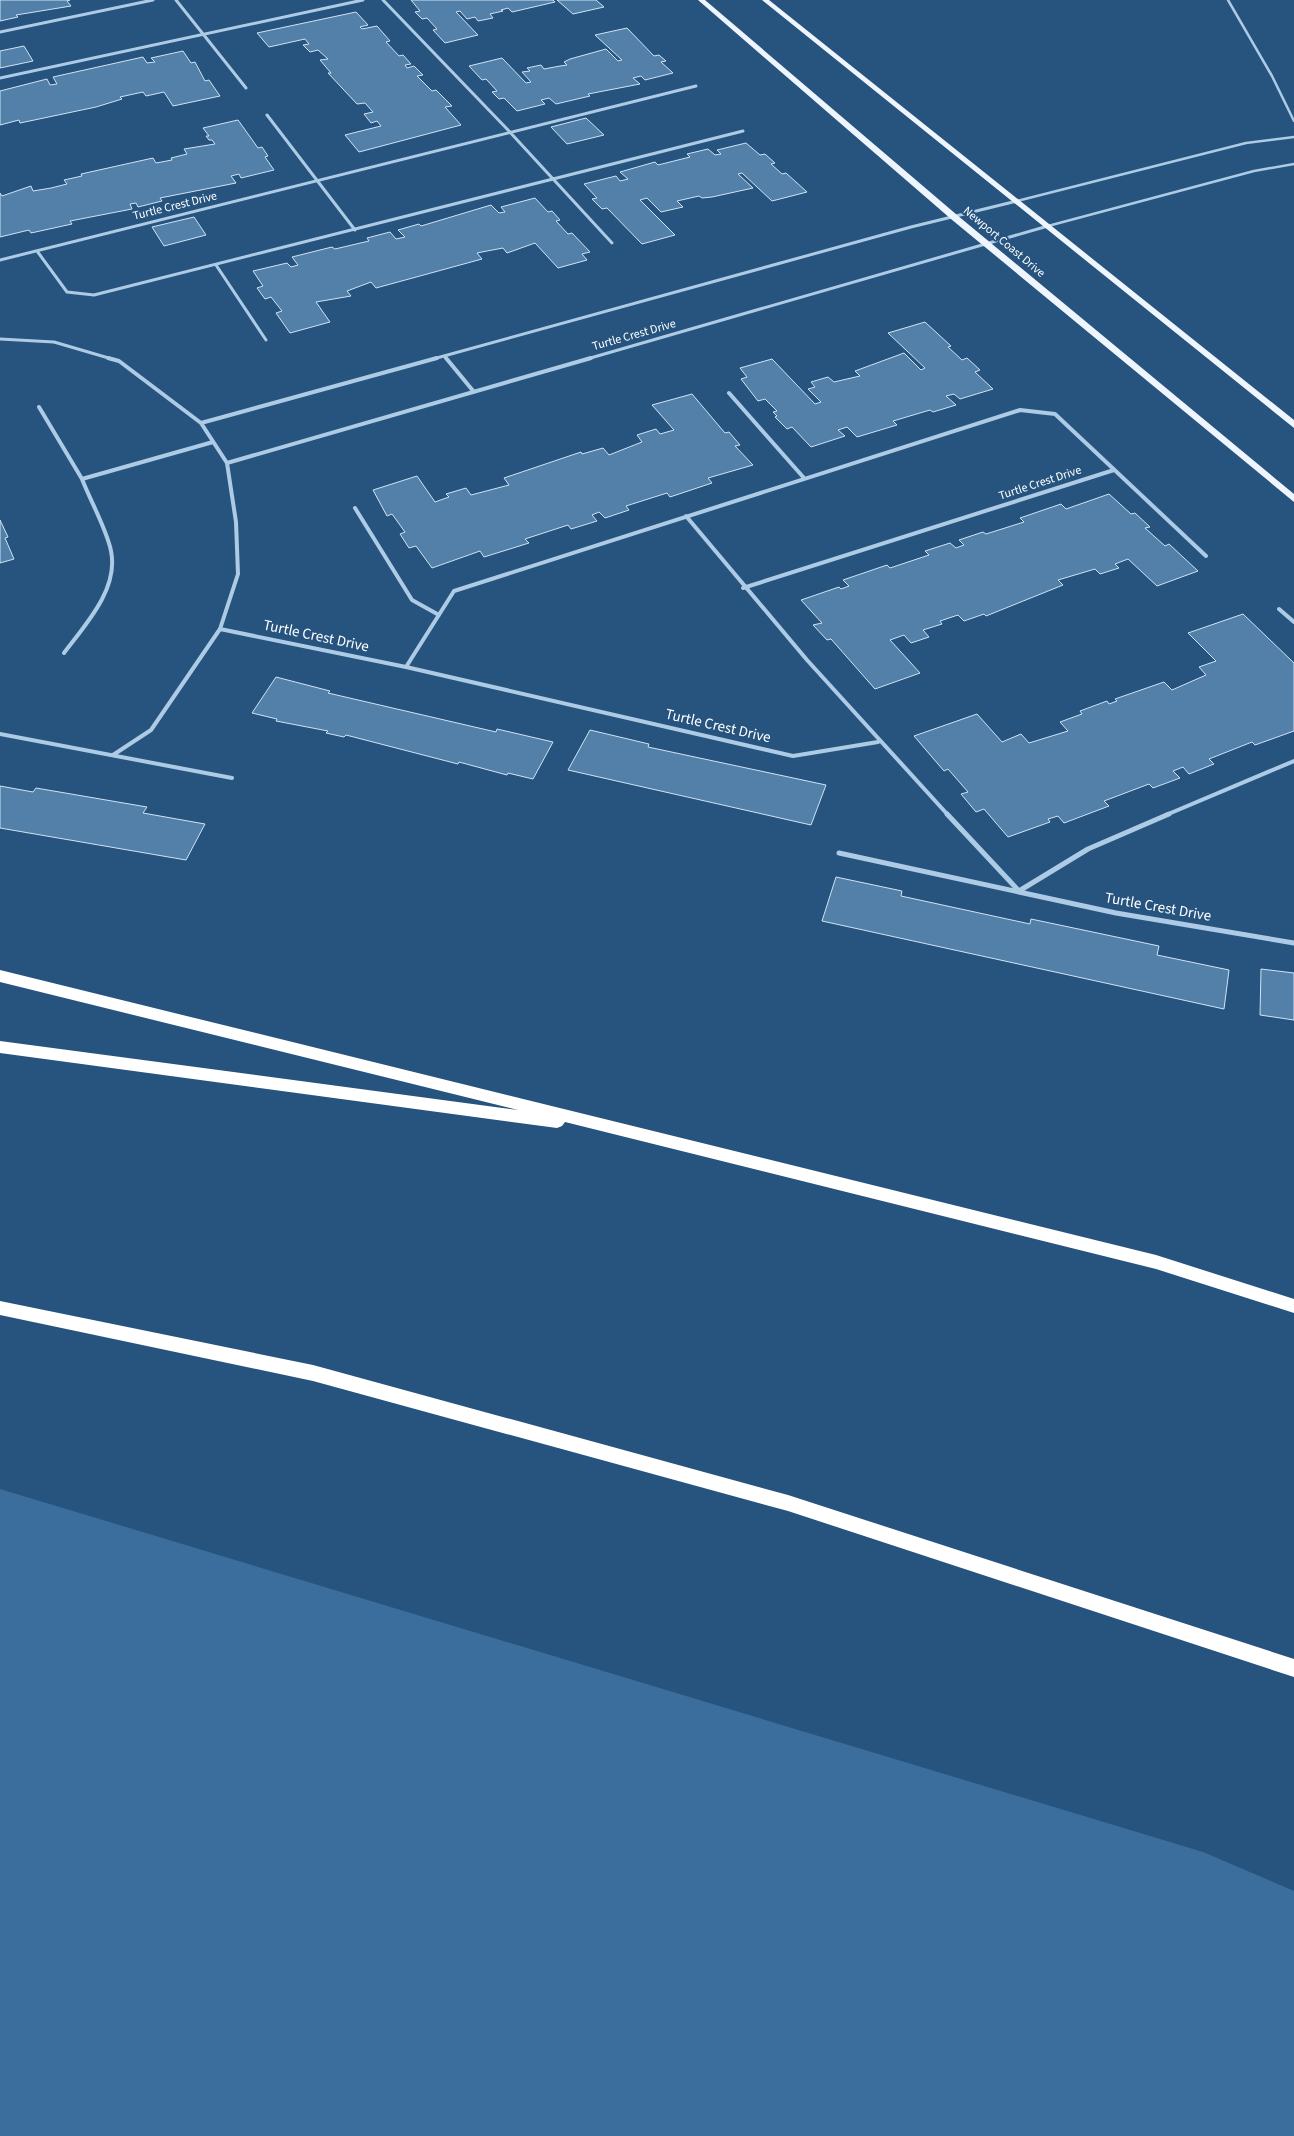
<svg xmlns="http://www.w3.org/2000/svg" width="1294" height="2136" viewBox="0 0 1294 2136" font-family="'Source Sans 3',sans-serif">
	<rect width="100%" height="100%" fill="#27547f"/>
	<path fill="#3b6e9c" d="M0,1489L1203,1852L1294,1891V2136H0Z"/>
	<path fill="#5380a9" stroke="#d0e3f4" d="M0,0H70L67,1L71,6L16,15L18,17L0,21Z
		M411,0H553L555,2L512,12L508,8L501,10L503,11L490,14L493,18L478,21L475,17L467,19L460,11L456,12L478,35L445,43L433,30L437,29L427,18L422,19L415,12L420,11Z
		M557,0H596L604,7L573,14Z
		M356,12L368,25L360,27L362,29L377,26L390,41L386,42L399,56L403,55L411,64L405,65L407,68L414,66L423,75L417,76L432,91L436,90L452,106L445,107L461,125L359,152L345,135L381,126L377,121L371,123L364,114L373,112L365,103L357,104L328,73H331L320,60L328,59L318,50L310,52L303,45L309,44L305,39L269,47L257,33Z
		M627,28L654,56L659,55L666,61L661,62L673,73L645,80L641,76L633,78L640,84L588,94L590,96L556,104L549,98L541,100L545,104L517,111L504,98L499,99L492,92L497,91L486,79L482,80L469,66L502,58L526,83L531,82L522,72L530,71L527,68L541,65L544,69L560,66L567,65L564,62L570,59L606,49L618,61L622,60L595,35Z
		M24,46L33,61L0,68V51Z
		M183,51L191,63L195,62L205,81L209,80L220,96L173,106L164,92L146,96L143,92L120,97L122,99L96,107L20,123L19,120L0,125V91L47,79L50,85L57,84L53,77L143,57L147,63L155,62L151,58Z
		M586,118L604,135L567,144L551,127Z
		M238,120L258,148L262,147L268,156L265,157L274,170L241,178L239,174L231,176L236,183L160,198L162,201L138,207L136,203L130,204L132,209L70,221L72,224L31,233L29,230L0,237V193L2,196L31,186L33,191L51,188L67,184L64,180L82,176L81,174L153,158L156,163L172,160L171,158L187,154L184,149L215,144L212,140H209L206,136H209L203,128Z
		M746,143L760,155L765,154L775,163L771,164L782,174L786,173L807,192L772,201L742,173L738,174L753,188L712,197L702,198L699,196L677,201L683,207L661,212L647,198L640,200L675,235L642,244L607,208L602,209L592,199L597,198L584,184L616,176L620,181L628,179L620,172L655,162L658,165L690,157L687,154L708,149L715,155L721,154L717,150Z
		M535,198L548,212L552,211L560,220L556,221L568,234L572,233L590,252L582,254L587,260L558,268L535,243L507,253L503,248L487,251L477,253L482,259L376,288L371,282L347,291L351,296L316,302L330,322L290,333L276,313L282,311L271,297L265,299L257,288L263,286L253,271L287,263L291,267L298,265L292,257L332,247L335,249L369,241L367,238L390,232L396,239L405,237L398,230L419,224L421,226L491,205L499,213L505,212L501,207Z
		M194,217L206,235L164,246L152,227Z
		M925,322L951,346L948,347L962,360L967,358L980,370L975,372L993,389L960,399L954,394L946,396L956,405L933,412L930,410L893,421L897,425L857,437L847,427L838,430L845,436L811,447L792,427L787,429L775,417L777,416L773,412L777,411L765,399L758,401L741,379L747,377L740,368L772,359L815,404L821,402L808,389L815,387L811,382L828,377L834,382L860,376L855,371L904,353L921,370L925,368L888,333Z
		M692,394L725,433L729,432L740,445L735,446L753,465L708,478L712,483L670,497L667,493L626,506L629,510L605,518L599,512L592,515L597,521L571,529L568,525L525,539L529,543L484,557L480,551L432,568L416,546L409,548L400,534L405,532L392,514L387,516L373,490L417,476L435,502L449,497L446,494L466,488L471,495L509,485L504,478L581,452L582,454L603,448L609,455L642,442L637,435L656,429L660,434L674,430L652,405Z
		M1109,494L1131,514L1135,513L1150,527L1145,528L1165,546L1169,544L1198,571L1157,586L1128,559L1115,564L1119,568L1100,574L1095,569L1058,580L1063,585L986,616L984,614L964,621L958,615L940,621L942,624L923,630L929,637L911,643L904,635L890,640L920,673L875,689L831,639L827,640L813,625L822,623L801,600L839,587L841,589L849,586L843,580L887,565L890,568L929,555L925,551L950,543L956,548L964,545L959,540L983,532L986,534L1024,522L1020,518L1061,504L1066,509Z
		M0,520L8,537L5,538L14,559L0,563Z
		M1243,614L1294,663V731L1255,745L1252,742L1209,759L1214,764L1189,774L1183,767L1173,771L1180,778L1153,788L1149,784L1104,801L1109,806L1064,823L1058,816L1048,819L1050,822L1008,837L984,809L976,812L961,794L968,792L948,769L944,771L914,736L977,714L1002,742L1021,734L1029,743L1068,731L1060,722L1082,714L1080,711L1107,701L1109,704L1117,701L1115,699L1164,682L1172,690L1206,675L1199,667L1216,661L1188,633Z
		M276,677L330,691L328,693L496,732L497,729L553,742L533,779L508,773L507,775L459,762L458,764L346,735L344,737L326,733L328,731L276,721L277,719L252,713Z
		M590,730L649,744L648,747L826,785L811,825L568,770Z
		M0,786L33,792L36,788L147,807L143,813L205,824L186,860L0,828Z
		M836,877L902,891L901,896L1030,924L1031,919L1159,946L1157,955L1229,970L1224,1009L822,921Z
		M1261,969L1294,973V1020L1260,1015Z"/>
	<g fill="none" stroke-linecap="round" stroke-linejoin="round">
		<path stroke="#adcbe5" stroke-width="2.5" d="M1228,0L1272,76L1294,121
			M1017,201L1246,143L1294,137
			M1048,226L1254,171L1294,164"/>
		<path stroke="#adcbe5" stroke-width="3" d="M176,0L246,88
			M383,0L508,130L612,243
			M0,32L153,0
			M0,78L363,0
			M267,115L355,230
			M37,251L67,292L94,295L743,131
			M0,260L696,86
			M216,265L266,340
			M0,339L54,342L112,359
			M444,356L447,359
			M433,359L911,227L1017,201
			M587,359L1048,226"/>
		<path stroke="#adcbe5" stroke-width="4" d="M108,358L119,361L201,423L227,463L236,522L238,574L220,629L151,730L113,755
			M446,358L474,392
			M729,393L804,478
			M39,407L82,479
			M201,423L437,358
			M227,463L591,358
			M355,508L412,600L439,615
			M686,516L807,660L948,815
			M743,588L1114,470
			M1279,609L1294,622
			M220,629L406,667L793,756L878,742
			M64,653C85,625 119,589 111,551C107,530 90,500 82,479L213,442
			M406,667L454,591L1020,410L1055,414L1206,556
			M0,734L232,778
			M1166,815L1294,761"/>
		<path stroke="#adcbe5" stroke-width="5" d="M947,814L1019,891L1088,849L1169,814
			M839,853L1116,913L1294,943"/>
		<path fill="#eef5fd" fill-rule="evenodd" d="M698,0H705L957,215L1294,494V502L951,219Z
			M762,0H769L1294,420V428Z"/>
		<path fill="#fff" fill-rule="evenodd" d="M0,970L1156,1255L1294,1299V1313L1156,1269L565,1122L562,1126L557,1128L0,1053V1041L518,1110L0,982Z
			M0,1301L313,1365L788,1495L1294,1659V1677L788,1511L313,1381L0,1315Z"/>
	</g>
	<g text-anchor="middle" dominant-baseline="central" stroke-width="4" stroke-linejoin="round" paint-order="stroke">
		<g font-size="12" fill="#fff" stroke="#27547f">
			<text transform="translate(175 206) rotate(-14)">Turtle Crest Drive</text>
			<text transform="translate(1004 242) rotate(40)">Newport Coast Drive</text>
			<text transform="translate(634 335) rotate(-16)">Turtle Crest Drive</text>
			<text transform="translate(1040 483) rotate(-18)">Turtle Crest Drive</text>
		</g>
		<g font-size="15" fill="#fff" stroke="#27547f">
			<text transform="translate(316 636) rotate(12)">Turtle Crest Drive</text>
			<text transform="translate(718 726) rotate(13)">Turtle Crest Drive</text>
			<text transform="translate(1158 907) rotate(10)">Turtle Crest Drive</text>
		</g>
	</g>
</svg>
